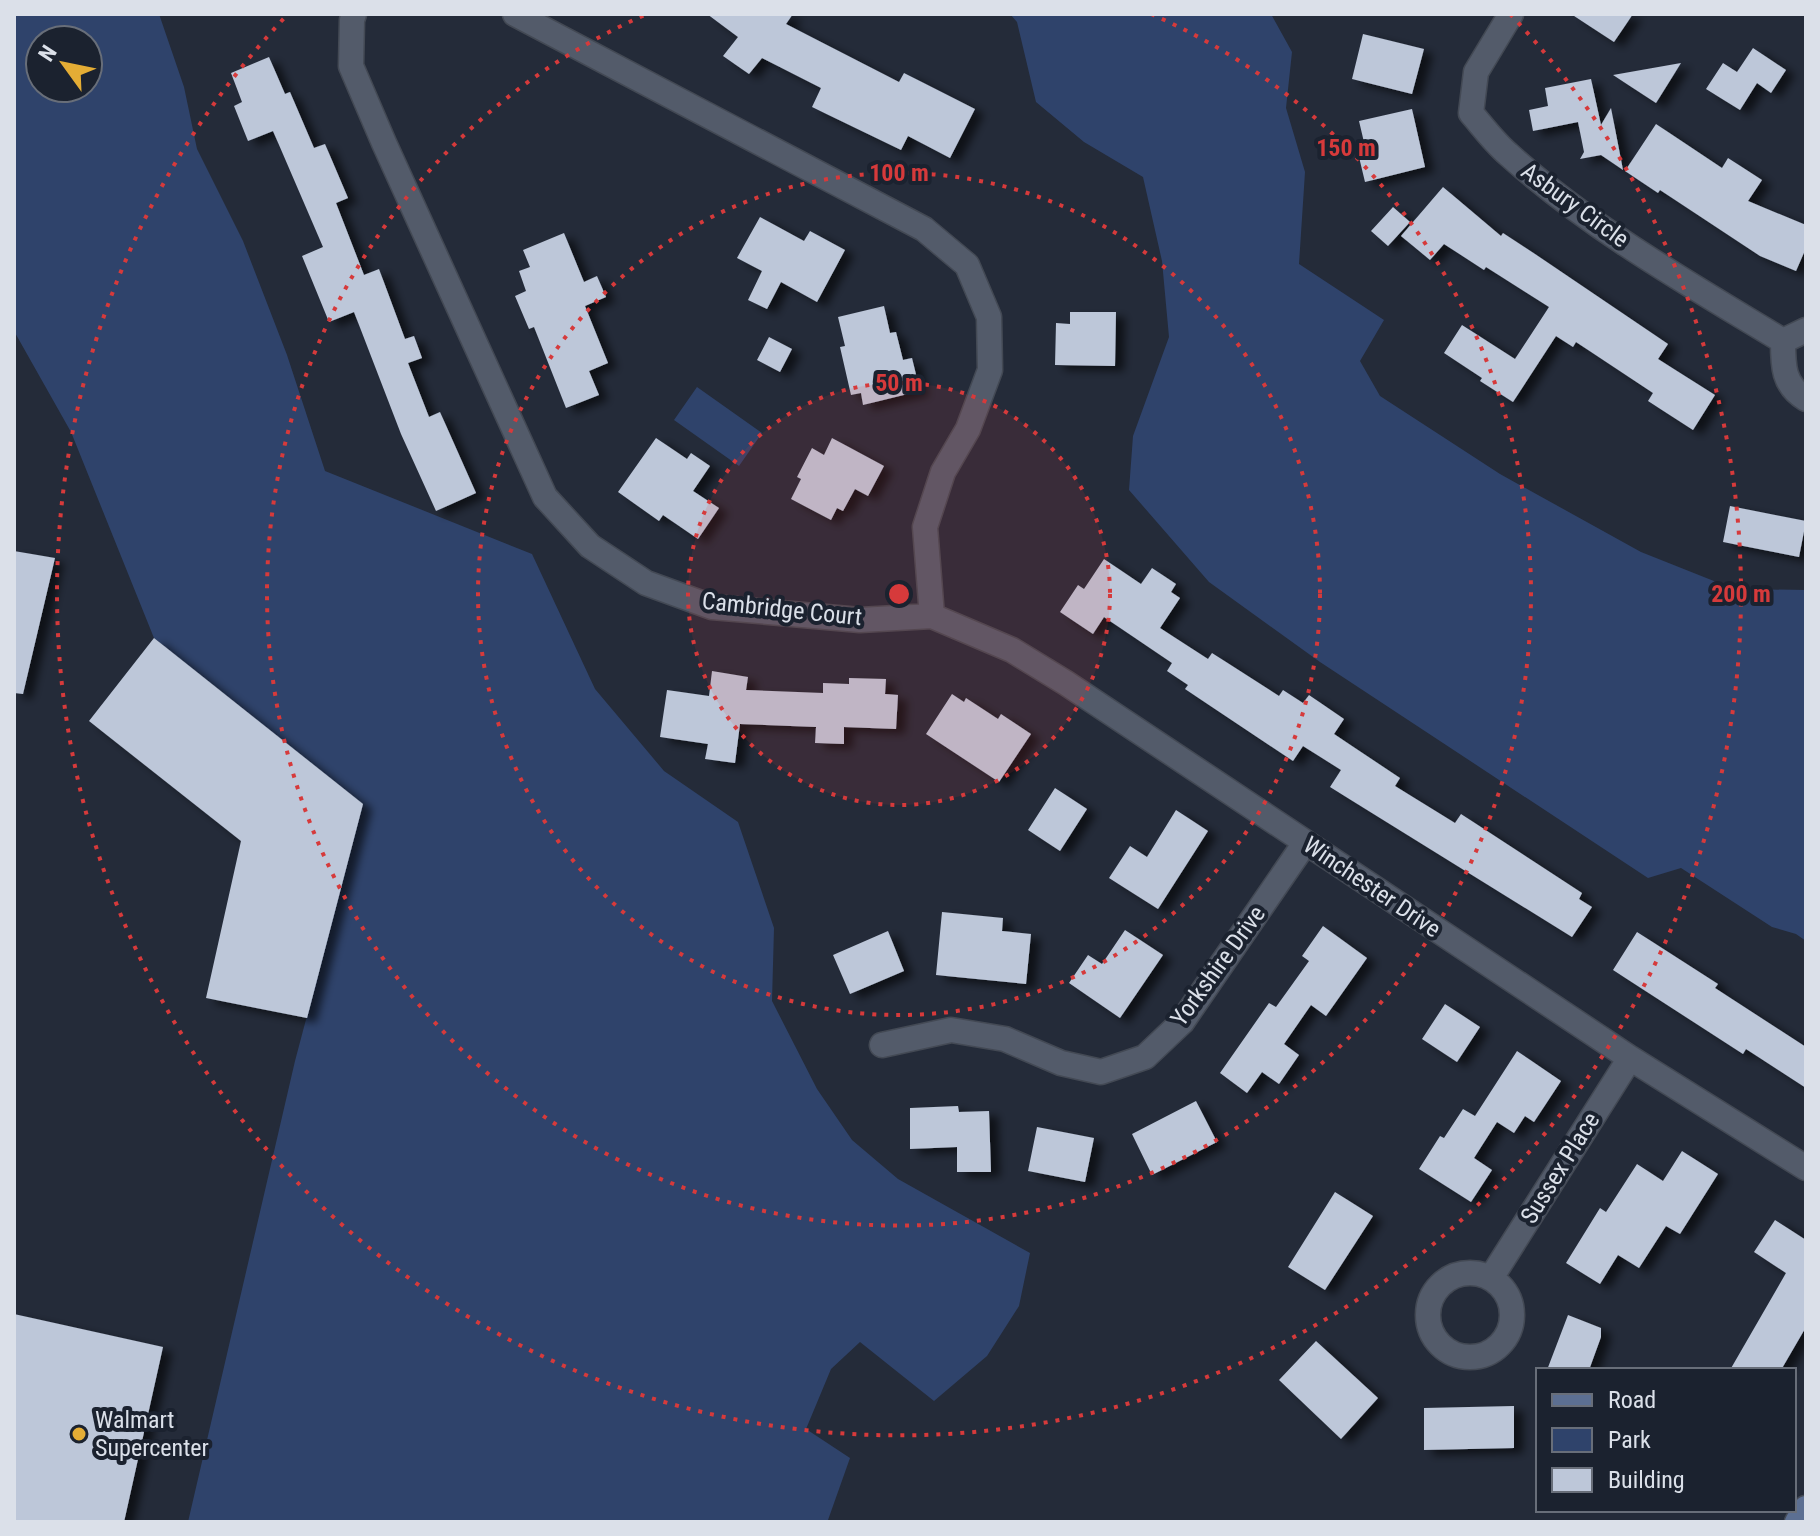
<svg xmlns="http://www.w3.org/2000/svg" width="1820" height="1536" viewBox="0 0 1820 1536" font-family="'Roboto Condensed',sans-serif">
	<defs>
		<filter id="shadow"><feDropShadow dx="9" dy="5" stdDeviation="4" flood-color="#0009"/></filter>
	</defs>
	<rect width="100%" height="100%" fill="#242b39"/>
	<path fill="#2f436b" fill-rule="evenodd" d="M14,14H159L184,87L197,149L243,241L287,355L325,471L532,554L595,689L664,771L738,822L774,928L772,1001L817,1089L852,1140L898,1179L1030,1253L1019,1306L987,1356L934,1401L860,1342L831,1369L806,1429L850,1458L828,1520L830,1522H188L295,1061L363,804L154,638L71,432L14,331ZM40,40H88V88H40Z
		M1010,14H1271L1292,52L1286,108L1305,172L1299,264L1384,320L1360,361L1380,396L1500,474L1641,552L1734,589L1806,590V941L1796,934L1772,927L1681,868L1648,878L1320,662L1209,582L1129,490L1133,436L1169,337L1162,261L1143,177L1084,142L1036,102L1017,22Z
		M697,387L762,433L739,466L674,420Z"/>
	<path fill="#bdc7d9" filter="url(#shadow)" d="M707,14H793L786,24L899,82L904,73L975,109L950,158L908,136L901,150L812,107L821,88L762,58L749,74L723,56L738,37Z
		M1571,14H1633L1614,42Z
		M1363,34L1424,49L1412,94L1352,79Z
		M1753,48L1786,70L1771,93L1757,83L1740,110L1706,89L1723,63L1737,72Z
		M269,57L285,94L290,92L314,148L325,144L348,198L336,203L364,275L379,269L405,339L414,336L422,358L408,363L429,417L440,412L476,493L436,511L401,434L354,312L329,322L302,256L323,247L273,131L248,141L234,106L242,102L231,73Z
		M1681,63L1656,103L1613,75Z
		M1591,79L1601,125L1611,108L1623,170L1601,155L1580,159L1584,152L1578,122L1533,131L1529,110L1548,106L1545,88Z
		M1412,109L1425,167L1365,182L1359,157L1367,155L1359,121Z
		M1656,124L1722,168L1728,158L1762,180L1748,201L1806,225V248L1796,271L1760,256L1660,190L1658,193L1625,171Z
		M1443,187L1501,236L1503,233L1535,254L1668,344L1658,359L1715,395L1693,430L1648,401L1653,393L1576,342L1573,347L1556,336L1513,402L1480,381L1482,378L1444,353L1462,325L1515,359L1549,307L1486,267L1484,270L1444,244L1430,260L1401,236Z
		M1393,207L1410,222L1388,246L1371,231Z
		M760,217L804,241L810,231L845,250L817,302L781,282L767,309L748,300L762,271L737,258Z
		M564,233L584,282L597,276L606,297L585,306L608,363L589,371L599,395L566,408L534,327L529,329L515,296L526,291L519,271L530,267L523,250Z
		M884,306L890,333L896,332L903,360L912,358L920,391L863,405L861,393L851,395L840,347L845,346L838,317Z
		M1070,312H1116L1115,366L1055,365L1056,323L1070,324Z
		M769,337L792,349L780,372L757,360Z
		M656,438L687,459L691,453L710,466L693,491L719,508L698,539L663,515L659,521L618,492Z
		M832,438L884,466L868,496L855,489L843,511L837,508L831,520L791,499L801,479L797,477L812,448L824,455Z
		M1730,506L1806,521L1799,557L1723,542Z
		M14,551L55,558L23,694L14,693Z
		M1104,559L1141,584L1152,568L1176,584L1171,592L1180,598L1160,628L1208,659L1212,653L1279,696L1283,690L1303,703L1309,695L1344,719L1334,734L1400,778L1395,786L1455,823L1461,814L1582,893L1579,899L1592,907L1572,937L1330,787L1341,770L1303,746L1293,761L1185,689L1188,685L1167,671L1172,663L1104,617L1093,634L1060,612L1078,585L1084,589Z
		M154,638L363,804L307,1018L206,998L241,841L89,721Z
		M712,671L748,677L746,690L823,693V683L849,684V678L886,679L885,694L898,695L896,729L844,727V744L815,743L816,727L740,724L735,763L705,759L708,744L660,737L667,690L709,696Z
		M952,694L964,702L966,698L998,719L1001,714L1031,734L999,782L926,734Z
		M1055,788L1087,809L1060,851L1028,830Z
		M1176,810L1208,831L1158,909L1109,878L1130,846L1147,857Z
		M942,912L1003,918L1002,931L1031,934L1026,984L936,975Z
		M1323,926L1367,958L1326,1016L1311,1005L1284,1044L1299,1055L1279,1084L1262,1072L1247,1093L1220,1073L1269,1003L1276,1007L1309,961L1302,956Z
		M1125,930L1163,955L1120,1018L1069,983L1088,955L1102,964Z
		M888,931L904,971L850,994L833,955Z
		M1637,932L1718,984L1715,988L1806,1047V1088L1746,1049L1743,1054L1613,970Z
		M1445,1004L1480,1027L1457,1062L1422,1039Z
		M1517,1051L1561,1081L1534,1122L1525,1116L1514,1133L1497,1122L1474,1158L1492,1170L1471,1202L1419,1169L1440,1136L1444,1138L1463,1109L1475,1116Z
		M1196,1101L1217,1142L1152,1175L1132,1134Z
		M958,1106L959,1112L989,1111L991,1172H957V1147L910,1149V1108Z
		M1037,1127L1094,1138L1085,1182L1028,1171Z
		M1682,1151L1718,1174L1680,1234L1666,1226L1639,1268L1618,1255L1600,1284L1566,1263L1600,1208L1606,1212L1637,1164L1663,1181Z
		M1335,1192L1373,1216L1325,1290L1288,1267Z
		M1775,1220L1806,1240V1327L1781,1370H1730L1786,1273L1754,1252Z
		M14,1314L163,1347L124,1522H14Z
		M1568,1315L1601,1328V1337L1589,1370H1547Z
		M1316,1341L1378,1398L1341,1439L1279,1380Z
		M1514,1406V1448L1424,1450V1408Z"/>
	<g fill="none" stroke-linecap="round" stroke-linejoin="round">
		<g stroke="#434954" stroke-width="27">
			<path id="street" d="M354,14L352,20L351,66L384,143L545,497L590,546L646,583L712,607L860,620L932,616L925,527L943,472L968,429L990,370L989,317L967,265L924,229L515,14
				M1511,14L1476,72L1471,113C1483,127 1494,142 1508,154C1590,228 1689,284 1783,341
				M1806,330L1783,341C1783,366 1783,385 1806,399
				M932,616L1012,650L1066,683L1630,1058L1806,1168
				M882,1045L951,1030L1005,1039L1061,1063L1101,1072L1145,1057L1182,1022L1305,843
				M1428 1315a42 42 0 1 1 84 0a42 42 0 1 1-84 0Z
				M1491,1278L1630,1058"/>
		</g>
		<g stroke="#434954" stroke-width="27">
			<path id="secondary" d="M1797,1522L1806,1508"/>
		</g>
		<use href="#street" stroke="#535b6a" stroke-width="24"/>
		<use href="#secondary" stroke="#5c6f92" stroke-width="24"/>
	</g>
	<circle cx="899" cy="594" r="211" fill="#d63a3b" fill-opacity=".12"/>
	<g fill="none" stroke="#d63a3b" stroke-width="4" stroke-dasharray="4 8">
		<circle cx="899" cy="594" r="211"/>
		<circle cx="899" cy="594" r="421"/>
		<path d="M1151 14A632 632 0 1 1 647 14"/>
		<path d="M1510 14A842 842 0 1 1 288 14"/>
	</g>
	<circle fill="#e4ad35" stroke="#1b222f" stroke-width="3" cx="79" cy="1434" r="8"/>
	<g text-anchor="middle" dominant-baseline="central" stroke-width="8" stroke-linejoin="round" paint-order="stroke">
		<g font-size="24" fill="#dbe0e9" stroke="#1b222f">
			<text transform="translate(1575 205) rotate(36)">Asbury Circle</text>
			<text transform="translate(782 609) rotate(6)">Cambridge Court</text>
			<text transform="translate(1372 887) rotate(34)">Winchester Drive</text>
			<text transform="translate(1218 966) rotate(-54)">Yorkshire Drive</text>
			<text transform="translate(1560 1168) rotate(-58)">Sussex Place</text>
		</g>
		<g font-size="24" fill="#dbe0e9" stroke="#1b222f" text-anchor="start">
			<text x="95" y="1420">Walmart<tspan x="95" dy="28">Supercenter</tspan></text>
		</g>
	</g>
	<circle cx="899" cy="594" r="12" fill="#d63a3b" stroke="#1b222f" stroke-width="4"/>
	<g font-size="24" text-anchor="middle" font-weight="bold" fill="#d63a3b" stroke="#1b222f" stroke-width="8" stroke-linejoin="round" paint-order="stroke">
		<text x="1346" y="156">150 m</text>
		<text x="899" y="181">100 m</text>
		<text x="899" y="391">50 m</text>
		<text x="1741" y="602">200 m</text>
	</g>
	<rect width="1820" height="1536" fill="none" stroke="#dbe0e9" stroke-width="32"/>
	<rect x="1536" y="1368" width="260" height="144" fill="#1b222f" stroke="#686e79" stroke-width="2"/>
	<rect x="1552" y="1394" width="40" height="12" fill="#5c6f92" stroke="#686e79" stroke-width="2"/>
	<text x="1608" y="1408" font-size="24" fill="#dbe0e9">Road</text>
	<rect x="1552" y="1428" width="40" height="24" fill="#2f436b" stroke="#686e79" stroke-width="2"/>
	<text x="1608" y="1448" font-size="24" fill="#dbe0e9">Park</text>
	<rect x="1552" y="1468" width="40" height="24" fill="#bdc7d9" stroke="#686e79" stroke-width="2"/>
	<text x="1608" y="1488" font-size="24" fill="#dbe0e9">Building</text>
	<g transform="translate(64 64) rotate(303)"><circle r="38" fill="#1b222f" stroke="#686e79" stroke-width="2"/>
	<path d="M0-6L14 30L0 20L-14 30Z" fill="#e4ad35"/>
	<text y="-12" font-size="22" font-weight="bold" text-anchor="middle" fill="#dbe0e9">N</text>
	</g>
</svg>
